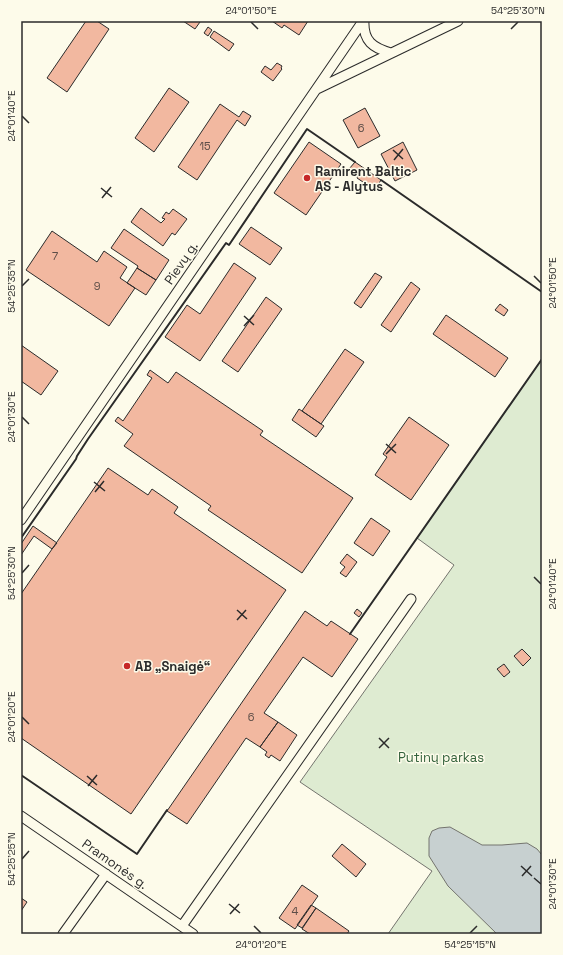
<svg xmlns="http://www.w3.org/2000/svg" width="563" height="955" viewBox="0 0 563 955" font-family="'Space Grotesk',sans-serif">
	<rect width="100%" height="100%" fill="#fdfbea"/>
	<path fill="#deebd1" stroke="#74746e" d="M542,359V934H388L432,871L300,782L454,565L417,538Z"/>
	<path fill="#c7d0d0" stroke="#74746e" d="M450,827L482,845H502L527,843L537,849L542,855V934H497L448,886L429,856V838L432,831L439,828Z"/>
	<path fill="#f2b8a0" stroke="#2b2b2b" d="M86,21H97L109,29L67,92L47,78Z
		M183,21H199L200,22L195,29Z
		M272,21H308L299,35L284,25L282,28Z
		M208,27L212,30L208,36L204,33Z
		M214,31L234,44L229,51L210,37Z
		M277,63L282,66L281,68L282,69L273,81L261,72L265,66L271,70Z
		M169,88L189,102L154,152L135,138Z
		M220,104L239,117L243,111L251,116L245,126L237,120L197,180L178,167Z
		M365,108L380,136L358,148L343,120Z
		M309,142L341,164L306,215L274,193Z
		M403,142L417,170L395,181L381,154Z
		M355,162L381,180L375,190L357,178L358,176L349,169Z
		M141,208L161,223L165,219L162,218L166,212L169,214L173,209L187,219L175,235L172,233L163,246L131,222Z
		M251,227L282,248L270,265L239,244Z
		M124,229L169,260L156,280L137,268L138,266L111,248Z
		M52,231L97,262L104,251L127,267L120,278L135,288L109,326L26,270Z
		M234,263L256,278L200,361L165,337L187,305L200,314Z
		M137,268L156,280L146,295L127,283Z
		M375,273L382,277L361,308L354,303Z
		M411,282L420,289L391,332L381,325Z
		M266,297L282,309L238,372L222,361Z
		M500,304L508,310L504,316L495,310Z
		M446,315L508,358L495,377L433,334Z
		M21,345L58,371L41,395L21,381Z
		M345,349L364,362L321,424L302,411Z
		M150,370L168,383L176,372L263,431L260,435L353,498L302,573L208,510L211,506L124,446L133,434L115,421L118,417L123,421L152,378L147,375Z
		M299,409L324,426L316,437L292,420Z
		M409,417L449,445L411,500L375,475L387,457L383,454Z
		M108,468L148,495L152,489L178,507L174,513L286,590L131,814L21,738V594Z
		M371,518L390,531L373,556L354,543Z
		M33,526L57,543L52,549L34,536L21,555V544Z
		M347,554L357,562L346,577L340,573L345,567L340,563Z
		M357,609L362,613L359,617L354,613Z
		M305,611L327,626L331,621L358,639L332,677L303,657L264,713L278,722L260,747L246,738L187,824L167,811Z
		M522,649L531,658L523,666L514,656Z
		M504,664L510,672L504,677L497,669Z
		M278,722L297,735L280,761L271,755L269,758L265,755L267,752L260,747Z
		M342,844L366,864L356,877L332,856Z
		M302,885L318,896L295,929L279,918Z
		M21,898L27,902L21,911Z
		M311,905L316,908L302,928L297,925Z
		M316,908L349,931L347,934H310L302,929Z"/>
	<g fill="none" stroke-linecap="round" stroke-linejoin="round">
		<g stroke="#2b2b2b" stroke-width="11">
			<path id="minor" d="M364,21C363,41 373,48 391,53
				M317,89L458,21
				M21,520L363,21
				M21,816L193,934
				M182,926L411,599
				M63,934L106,874"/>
		</g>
		<use href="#minor" stroke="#fdfbea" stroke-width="9"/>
		<path stroke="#2b2b2b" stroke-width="2" d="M381,180L542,292
			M21,538L76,459L77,456L88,439L226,243L229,245L307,129L355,162
			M350,634L542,359
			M21,775L137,854L167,810"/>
	</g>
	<path fill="none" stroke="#2b2b2b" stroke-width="1.5" d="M251,22L258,29M511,29L518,22M22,116L29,123M393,150L403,159M394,160L403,149M101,188L112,197M102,198L111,187M534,276L541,283M22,286L29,279M244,316L254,325M244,326L254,315M22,417L29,424M386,444L396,453M386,454L396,444M94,482L105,491M95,492L104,481M22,573L29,565M534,577L541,584M237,610L247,619M237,620L246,610M22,717L29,724M379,738L389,748M379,748L389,738M87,776L97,785M88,786L97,775M22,859L29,851M521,866L532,876M522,876L531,866M534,878L541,884M229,904L240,913M230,914L239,904M254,926L261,933M470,933L477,926"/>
	<g fill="#c62828" stroke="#fdfbea" stroke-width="1.5">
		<circle cx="307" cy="178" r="4"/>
		<circle cx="127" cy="666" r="4"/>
	</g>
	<g text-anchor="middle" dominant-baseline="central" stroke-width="3" stroke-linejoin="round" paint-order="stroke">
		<g font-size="11" fill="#5d4e48">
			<text x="361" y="128">6</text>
			<text x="205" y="146">15</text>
			<text x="55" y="256">7</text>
			<text x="97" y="286">9</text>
			<text x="251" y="717">6</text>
			<text x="295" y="911">4</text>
		</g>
		<g font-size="13" font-weight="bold" fill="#2b2b2b" stroke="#fdfbea" text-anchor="start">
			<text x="315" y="171">Ramirent Baltic<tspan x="315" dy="15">AS - Alytus</tspan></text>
			<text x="135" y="666">AB „Snaigė“</text>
		</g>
		<g font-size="13" fill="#2b2b2b" stroke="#fdfbea">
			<text transform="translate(181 263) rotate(-56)">Pievų g.</text>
			<text transform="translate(115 864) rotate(35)">Pramonės g.</text>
		</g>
		<g font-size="13" fill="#34623c" stroke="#fdfbea">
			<text x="441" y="757">Putinų parkas</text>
		</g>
	</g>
	<rect width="563" height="955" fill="none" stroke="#fdfbea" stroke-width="44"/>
	<rect x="22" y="22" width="519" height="911" fill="none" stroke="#2b2b2b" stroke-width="1.5"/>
	<g font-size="10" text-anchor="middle" fill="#2b2b2b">
		<text x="251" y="14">24°01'50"E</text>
		<text x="518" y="14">54°25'30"N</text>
		<text transform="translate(11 116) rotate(-90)" y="4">24°01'40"E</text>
		<text transform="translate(552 283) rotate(-90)" y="4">24°01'50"E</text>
		<text transform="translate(11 286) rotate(-90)" y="4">54°25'35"N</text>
		<text transform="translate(11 417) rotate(-90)" y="4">24°01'30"E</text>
		<text transform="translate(11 573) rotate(-90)" y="4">54°25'30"N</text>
		<text transform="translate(552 584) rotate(-90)" y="4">24°01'40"E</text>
		<text transform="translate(11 717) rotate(-90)" y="4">24°01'20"E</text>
		<text transform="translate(11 859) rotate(-90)" y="4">54°25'25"N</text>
		<text transform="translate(552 884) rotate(-90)" y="4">24°01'30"E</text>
		<text x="261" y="948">24°01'20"E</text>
		<text x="470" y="948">54°25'15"N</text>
	</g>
</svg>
